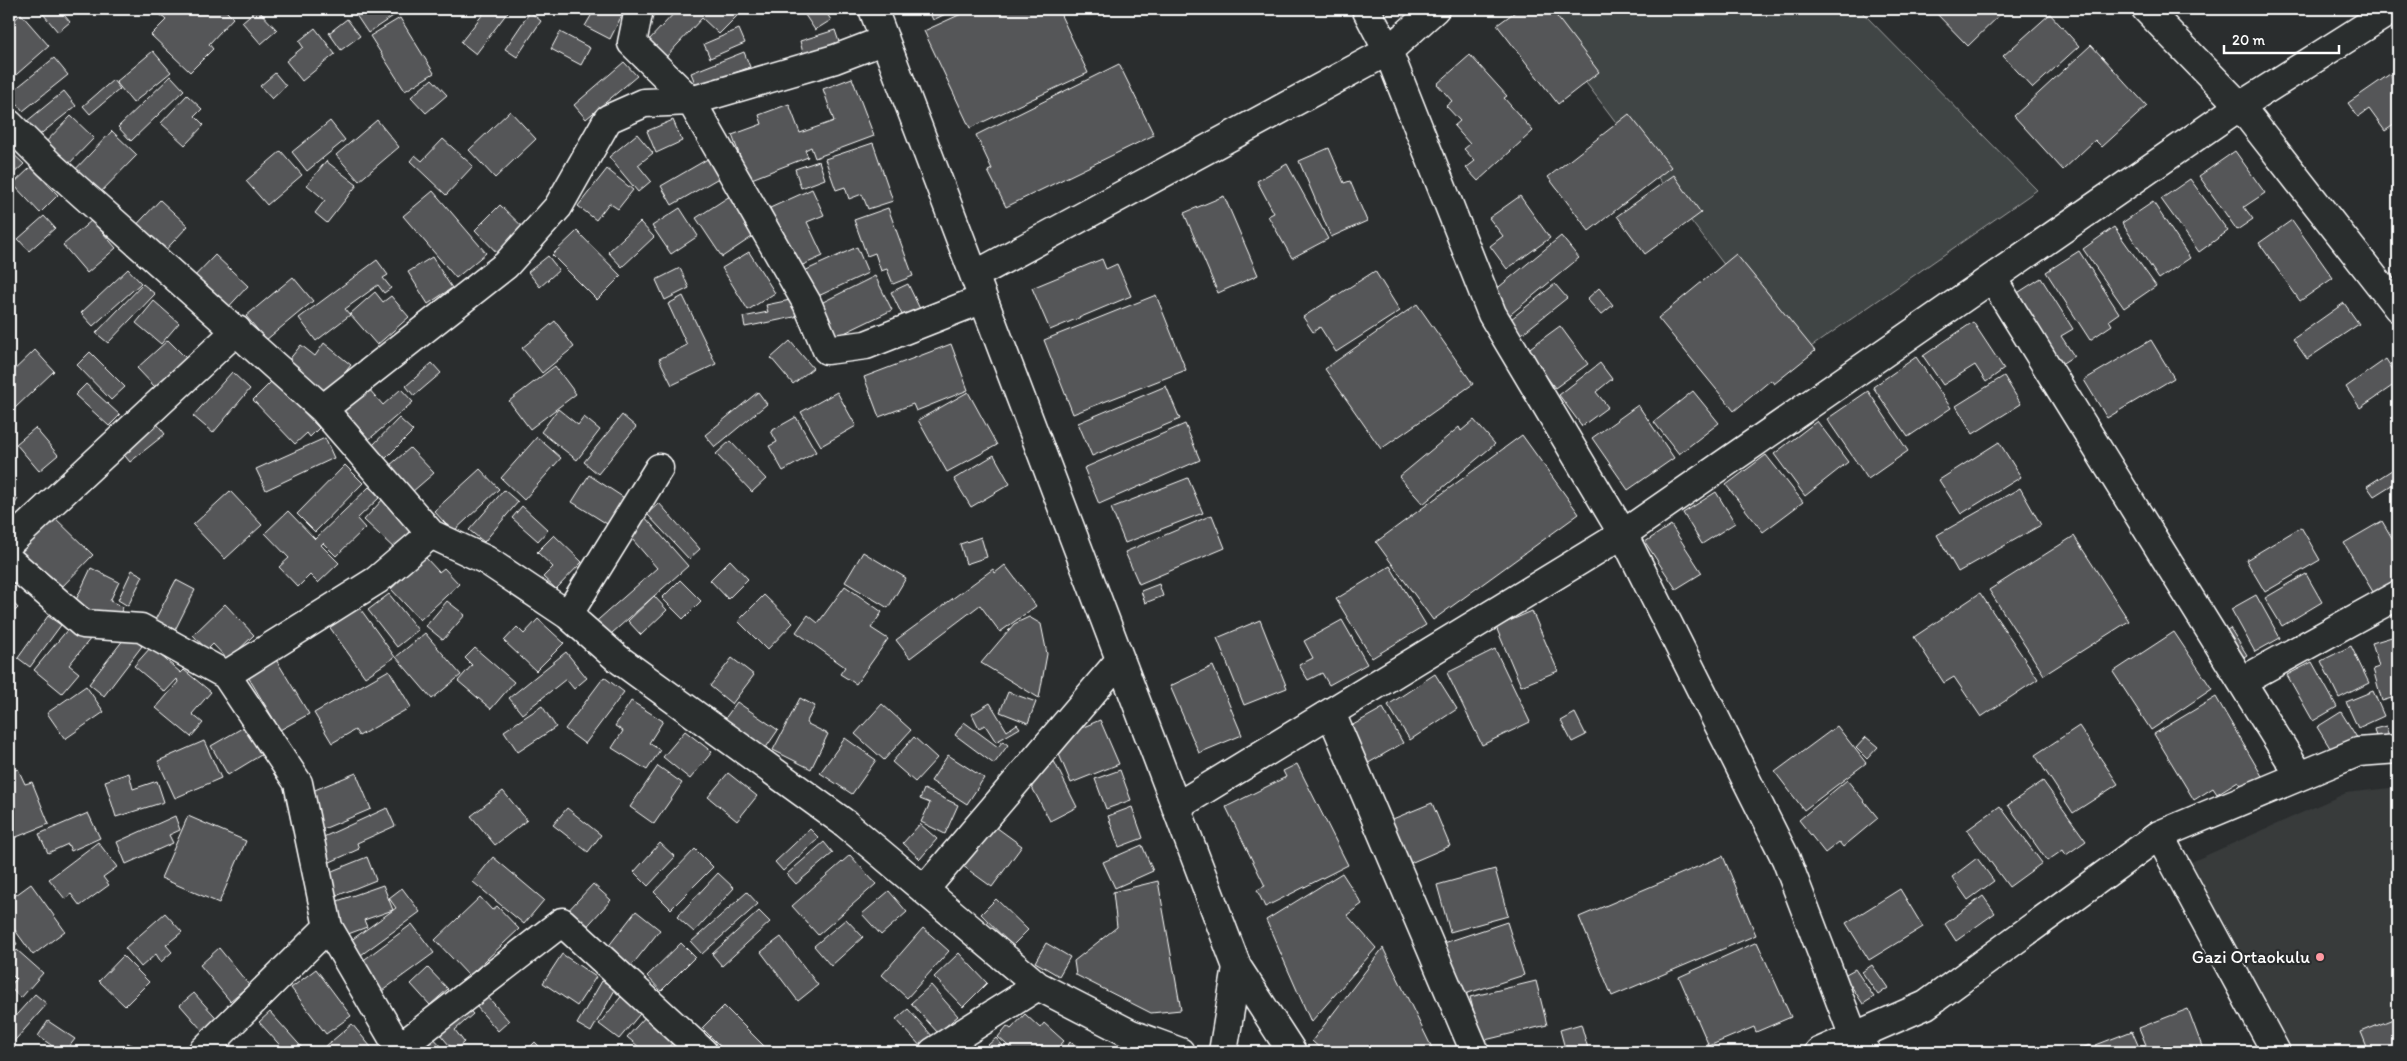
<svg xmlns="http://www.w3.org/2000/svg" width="2407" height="1061" viewBox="0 0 2407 1061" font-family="Itim,sans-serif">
	<rect width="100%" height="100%" fill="#2a2d2e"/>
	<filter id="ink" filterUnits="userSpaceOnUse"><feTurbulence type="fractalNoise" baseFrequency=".02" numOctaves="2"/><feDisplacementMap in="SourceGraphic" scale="10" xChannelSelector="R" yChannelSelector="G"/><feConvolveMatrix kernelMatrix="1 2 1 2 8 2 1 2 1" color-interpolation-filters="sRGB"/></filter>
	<g filter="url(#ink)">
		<path fill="#373a3b" d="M2398,787V1052H2294L2191,862L2346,793Z"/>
		<path fill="#414445" stroke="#a0a2a2" d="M1530,9H1859L2037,190L1795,358Z"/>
		<path fill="#555758" stroke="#fff" d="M39,9H59L70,22L58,32Z
			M154,9H224L233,18L209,44L213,49L190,72L151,35L166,20Z
			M257,9L277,30L261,44L242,22Z
			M365,9H401L402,10L368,33L356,15Z
			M487,9H510L476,54L461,42Z
			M595,9H625L610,39L585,26Z
			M678,9H733L739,14L719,34L702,18L666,57L648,41Z
			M801,9H824L831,20L815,30Z
			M928,9H956L933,20Z
			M972,9H1058L1088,73L970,128L924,31Z
			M1519,9H1551L1599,72L1558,104L1497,25Z
			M1934,9H2006L1968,46L1933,10Z
			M530,12L541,21L517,57L505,49Z
			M21,14L49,46L9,81V25Z
			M2050,14L2079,46L2033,88L2003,56Z
			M400,18L434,73L405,91L370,36Z
			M347,19L360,36L341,50L329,33Z
			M315,28L335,54L302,81L286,61L303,47L299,41Z
			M739,29L745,43L710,58L704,44Z
			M835,30L840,45L804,57L800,41Z
			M560,32L590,48L581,65L551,49Z
			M2091,45L2147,106L2102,147L2095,140L2063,170L2014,116Z
			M153,51L171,72L133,103L116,82Z
			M744,52L750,67L697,88L691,73Z
			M1470,55L1507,96L1504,98L1533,131L1478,181L1466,168L1475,161L1464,149L1470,144L1454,126L1460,121L1446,106L1452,101L1437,84Z
			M54,58L68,75L23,111L9,94Z
			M624,62L637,76L586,119L574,105Z
			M1119,64L1154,135L1006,207L988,171L992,169L976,135Z
			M275,73L286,86L272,99L260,86Z
			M2390,74L2398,87V122L2385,131L2369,109L2358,117L2348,103Z
			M171,76L184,90L131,141L118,127Z
			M852,78L874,136L815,158L811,147L805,150L808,157L749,180L732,135L762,124L759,115L789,104L800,133L834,121L823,89Z
			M432,79L447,95L426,113L411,97Z
			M113,80L120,89L90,114L83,106Z
			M64,91L76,106L33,140L21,126Z
			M187,95L202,109L195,116L204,125L185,145L161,123Z
			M510,111L536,139L495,178L469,150Z
			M1629,114L1671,167L1589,231L1548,177Z
			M71,116L94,138L62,171L39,149Z
			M377,120L399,147L359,181L336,155Z
			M673,120L682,141L656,153L647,131Z
			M330,121L345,140L307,171L292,152Z
			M112,131L137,155L94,199L70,175Z
			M637,134L653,153L638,165L651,181L638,192L609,157Z
			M443,139L473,166L446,195L410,161L415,155L422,161Z
			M873,143L893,201L868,209L862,194L849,199L845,187L836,190L825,159Z
			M1329,148L1344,183L1350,181L1367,221L1331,237L1299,161Z
			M10,151L24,164L9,178V152Z
			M281,151L302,175L267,205L246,181Z
			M2235,151L2265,193L2244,207L2253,219L2237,230L2199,176Z
			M718,153L729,172L672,205L661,186Z
			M326,161L357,185L327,223L315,213L325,200L307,185Z
			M819,161L825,179L801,188L795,169Z
			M1287,164L1328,239L1292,258L1268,216L1274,213L1257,181Z
			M31,167L58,195L40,213L13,184Z
			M607,169L633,190L618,209L609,203L596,220L578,206Z
			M1674,175L1701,213L1645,254L1617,216Z
			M2190,179L2228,231L2199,252L2161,199Z
			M812,189L824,215L807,222L823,256L796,268L770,208Z
			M433,191L486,253L456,278L403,216Z
			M733,194L758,233L722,257L696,218Z
			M1224,196L1258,275L1218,293L1184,213Z
			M1520,196L1550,238L1507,269L1490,246L1503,236L1489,218Z
			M160,200L188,226L158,258L130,232Z
			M2153,202L2190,258L2159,279L2122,223Z
			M500,205L529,233L503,259L475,230Z
			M680,208L698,236L671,254L652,226Z
			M888,208L913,276L893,284L887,269L881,271L875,253L867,256L854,220Z
			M44,216L55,228L29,251L18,239Z
			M92,220L116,248L87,273L63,245Z
			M2292,220L2333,278L2300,301L2259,243Z
			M640,222L654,237L622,267L608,252Z
			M2114,227L2156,286L2124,308L2083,249Z
			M577,231L621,276L597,300L552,255Z
			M1561,236L1579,258L1506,318L1488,296Z
			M857,247L868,273L814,298L802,272Z
			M2079,251L2119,313L2109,320L2112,325L2090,340L2046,272Z
			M749,252L775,293L748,310L722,268Z
			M1736,254L1815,351L1774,384L1771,380L1734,411L1658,318Z
			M215,255L248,286L222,314L189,282Z
			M548,256L559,270L540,287L528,272Z
			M432,257L452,288L428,304L408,272Z
			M1102,259L1106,269L1117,264L1131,296L1050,330L1032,288Z
			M377,260L388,275L383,278L391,288L384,293L378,285L345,309L350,315L316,341L299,318Z
			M680,268L689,288L665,300L656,280Z
			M128,269L141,283L93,326L81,313Z
			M1375,271L1400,311L1336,352L1320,327L1313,332L1303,317Z
			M875,276L892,310L836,337L819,304Z
			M293,277L313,301L266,340L246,316Z
			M2041,278L2073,329L2061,336L2074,356L2050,371L2005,301Z
			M143,284L155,294L108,343L96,333Z
			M908,284L921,311L904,319L891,292Z
			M1555,284L1567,298L1518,337L1506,323Z
			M1599,288L1613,305L1601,315L1587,299Z
			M375,292L383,302L391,296L409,317L377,345L350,314Z
			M1156,295L1186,370L1073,414L1044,340Z
			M683,296L716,364L672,385L659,359L687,345L668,304Z
			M795,299L799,316L745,327L743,317L768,312L766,305Z
			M154,301L179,323L161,344L136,323Z
			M2344,303L2359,324L2307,359L2293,339Z
			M1417,304L1473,384L1381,449L1325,369Z
			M555,321L574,347L542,373L522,348Z
			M1973,322L2004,369L1986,382L1975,365L1943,385L1923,356Z
			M1560,326L1588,364L1555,388L1527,350Z
			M168,340L186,358L155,387L137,368Z
			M2151,340L2174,378L2107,418L2084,380Z
			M790,341L813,368L793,384L771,358Z
			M324,343L351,365L325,398L284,366L301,345L315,356Z
			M951,344L968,390L916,411L913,404L879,417L864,377Z
			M35,350L54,371L15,408L9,401V375Z
			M90,352L125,387L111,400L77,365Z
			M1916,357L1951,408L1908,437L1873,387Z
			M2386,359L2398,378V382L2360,408L2346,387Z
			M432,363L441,373L414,396L406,386Z
			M1600,363L1612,379L1596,392L1608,407L1582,426L1559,395Z
			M555,366L576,394L530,429L509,401Z
			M232,372L250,389L213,433L193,416Z
			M2004,376L2021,404L1973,434L1956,406Z
			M273,380L319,428L310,437L307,433L295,444L253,400Z
			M86,384L120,415L109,426L75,395Z
			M1166,386L1180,419L1092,456L1078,423Z
			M368,388L383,405L401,389L413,402L367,441L341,412Z
			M1693,391L1719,423L1679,454L1654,422Z
			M1868,391L1908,451L1868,479L1827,419Z
			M758,392L767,404L715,447L705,435Z
			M837,392L856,426L821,446L801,412Z
			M968,392L997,445L947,472L918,420Z
			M1638,405L1674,458L1628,490L1592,438Z
			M558,409L578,425L584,417L600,430L577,460L541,432Z
			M622,415L636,427L598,474L584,462Z
			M151,416L165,434L130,462L116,445Z
			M796,417L816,452L783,471L769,446L777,442L771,431Z
			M399,418L413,431L385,459L372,446Z
			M1474,420L1495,444L1423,504L1399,477L1459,427L1461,431Z
			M1817,421L1848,462L1805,496L1774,454Z
			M1185,424L1200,460L1099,504L1084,468Z
			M35,428L58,455L39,471L16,444Z
			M1522,435L1579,514L1433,620L1376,542Z
			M537,437L561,458L524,500L501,478Z
			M325,438L334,458L266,490L256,469Z
			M730,441L766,479L752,492L716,454Z
			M1999,442L2021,477L1961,514L1939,480Z
			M410,448L434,473L412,492L389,466Z
			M994,455L1010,484L971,507L954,479Z
			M1766,455L1803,502L1763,532L1726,485Z
			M345,465L363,483L315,532L297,514Z
			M2398,466V481L2374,496L2367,486Z
			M480,469L499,489L453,532L434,511Z
			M589,475L629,501L612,527L572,502Z
			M1188,478L1203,513L1125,543L1111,508Z
			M369,487L380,497L357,519L365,528L336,556L323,543L321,545L339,563L318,583L310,575L298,587L279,567L289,558L265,533L288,511L315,539Z
			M2020,488L2041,525L1958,572L1937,535Z
			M504,490L518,502L484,542L469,530Z
			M230,491L262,525L225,559L193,525Z
			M1716,492L1735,523L1702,544L1683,513Z
			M9,493L18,499L9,513Z
			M383,499L417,532L398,552L364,520Z
			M659,503L700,549L689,559L647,514Z
			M522,506L548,530L538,541L512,518Z
			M48,511L93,555L58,591L13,547Z
			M1212,515L1225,548L1139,584L1125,552Z
			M644,516L688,566L603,641L591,626L657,568L626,532Z
			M2382,521L2398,548V584L2376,597L2344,543Z
			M1671,525L1702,573L1676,589L1645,542Z
			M2301,527L2320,560L2265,592L2246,560Z
			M554,535L582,562L556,589L543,577L553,567L537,552Z
			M2074,536L2129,621L2044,675L1989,590Z
			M981,537L987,557L966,564L960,544Z
			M863,552L906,578L888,608L845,582Z
			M425,557L439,572L444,568L459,584L420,620L391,589Z
			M730,560L748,579L728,599L710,580Z
			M1005,565L1036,606L1000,632L980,605L910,658L896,640L993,569L995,573Z
			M1390,566L1426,625L1372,658L1336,599Z
			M91,568L119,582L110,601L123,607L116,622L75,602Z
			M132,570L143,576L128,606L118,600Z
			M2306,574L2322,602L2282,626L2265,598Z
			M176,580L195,590L175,630L155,620Z
			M680,580L701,601L683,619L662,598Z
			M1159,584L1163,596L1145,603L1141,591Z
			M845,586L882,612L871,628L888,639L856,684L840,674L845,667L796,632L808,615L818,623Z
			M1980,593L2038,679L1981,717L1954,677L1944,683L1914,637Z
			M389,594L418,630L397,647L368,610Z
			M764,595L793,623L767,650L738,621Z
			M2256,595L2280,638L2255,652L2231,609Z
			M654,596L667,610L641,635L628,621Z
			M9,598L18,608L9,617Z
			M447,601L465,615L443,640L426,626Z
			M225,604L254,635L228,660L213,644L207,650L193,635Z
			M359,607L395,657L365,677L326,622Z
			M1532,611L1558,671L1521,686L1496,627Z
			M48,616L61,625L30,667L18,658Z
			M1029,617L1041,624L1047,654L1039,698L981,663L1014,624Z
			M538,619L564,643L536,671L504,641L517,627L524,634Z
			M1260,620L1287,688L1244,705L1217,638Z
			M1342,620L1367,664L1329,685L1322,673L1308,680L1299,665L1313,658L1304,641Z
			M73,623L91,638L69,665L79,673L62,693L34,670Z
			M2230,628L2247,655L2234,663L2217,637Z
			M2174,632L2212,689L2151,730L2113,672Z
			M425,633L461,675L432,699L396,657Z
			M127,635L142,646L104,696L89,684Z
			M2395,636L2398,647V696L2382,701L2373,669L2379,667L2372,643Z
			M2351,646L2369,683L2339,698L2321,661Z
			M151,647L181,673L184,670L211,692L192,714L203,723L191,737L156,708L178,682L177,679L165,692L134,666Z
			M475,648L514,682L491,709L458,681L472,665L465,658Z
			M1495,649L1530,722L1482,745L1447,673Z
			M566,652L587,678L574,689L566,679L522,714L509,698Z
			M272,653L309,714L280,730L244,670Z
			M732,658L754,675L732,704L710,686Z
			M2312,662L2337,707L2313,721L2287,675Z
			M1213,666L1242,735L1199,753L1170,686Z
			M389,670L411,707L359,736L355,730L332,743L314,713Z
			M1435,674L1457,709L1410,740L1388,705Z
			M604,677L624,692L585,744L565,729Z
			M86,686L104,712L65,739L47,713Z
			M2373,691L2384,716L2358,728L2346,702Z
			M1008,692L1036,702L1028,723L1000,712Z
			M2216,697L2262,776L2243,788L2238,781L2217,794L2213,788L2194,800L2154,734Z
			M800,698L815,706L806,723L828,734L811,769L773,750Z
			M631,701L663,721L649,743L660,750L647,770L612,748L623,731L615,726Z
			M737,702L778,730L765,749L724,720Z
			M990,703L1007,731L1017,724L1020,728L996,742L985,725L979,728L972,714Z
			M882,704L911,730L884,760L855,734Z
			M542,706L556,727L518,752L504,731Z
			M1383,708L1403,743L1365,765L1344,730Z
			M2341,712L2361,744L2337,759L2317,727Z
			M1575,713L1586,735L1572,742L1561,721Z
			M1100,720L1119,764L1071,783L1053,740Z
			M964,722L998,747L1003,741L1008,745L994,764L955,735Z
			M1837,726L1866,763L1804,810L1775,772Z
			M2079,726L2118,784L2073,813L2035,755Z
			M2386,726L2391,746L2379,749L2374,729Z
			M244,727L261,755L228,775L211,746Z
			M685,731L712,752L690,779L663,757Z
			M914,737L937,758L915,782L892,762Z
			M1866,737L1878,747L1867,759L1856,748Z
			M845,738L876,760L852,794L820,773Z
			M204,741L221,778L175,798L158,761Z
			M948,755L984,778L967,804L931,781Z
			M1052,757L1077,807L1050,821L1027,778Z
			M1297,764L1348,865L1265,907L1257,890L1265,886L1226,807L1286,777L1283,771Z
			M658,766L682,783L654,824L630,807Z
			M18,769L25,784L32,782L49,824L9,840V772Z
			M1120,770L1131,800L1106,809L1095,779Z
			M129,773L133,789L157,781L164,802L116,817L105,781Z
			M356,773L371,809L321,830L305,794Z
			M728,773L757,796L737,821L708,797Z
			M1847,780L1878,818L1843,847L1839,842L1825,853L1799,820Z
			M2043,781L2086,841L2066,855L2063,850L2047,861L2008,805Z
			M924,789L958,805L945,834L921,822L930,803L920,799Z
			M503,791L527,820L495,845L471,816Z
			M1432,803L1450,846L1401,867L1383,823Z
			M2000,806L2042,863L2009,887L1967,830Z
			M1132,807L1143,838L1119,847L1108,816Z
			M387,808L395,826L357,843L359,849L328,863L317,840Z
			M567,808L601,835L588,852L553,825Z
			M88,813L100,838L71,851L68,844L48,853L39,834Z
			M175,816L180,830L169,835L173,843L126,864L117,842Z
			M188,816L246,841L219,903L161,878Z
			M989,822L1022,846L992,887L959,863Z
			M920,824L937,839L920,859L903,843Z
			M810,829L819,838L783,871L775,862Z
			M98,842L117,867L103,877L109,885L80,906L71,894L65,899L49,879Z
			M824,842L833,853L796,884L787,874Z
			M660,843L675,857L648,886L634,872Z
			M1142,845L1153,871L1115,888L1103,862Z
			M695,849L713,867L671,909L654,892Z
			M850,855L876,884L818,935L792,906Z
			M1723,856L1756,935L1612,996L1579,917Z
			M367,857L376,880L331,898L322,875Z
			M493,857L544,900L524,924L473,882Z
			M1977,858L1994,881L1968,900L1952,877Z
			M1495,869L1508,916L1450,932L1437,885Z
			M718,873L734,888L694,932L677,917Z
			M1342,873L1362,904L1347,915L1376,948L1311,1022L1266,920Z
			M1158,881L1181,1010L1151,1013L1076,975L1074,961L1117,927L1113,892Z
			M31,884L65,931L33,955L9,922V900Z
			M593,884L611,900L581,933L563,916Z
			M383,885L393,910L364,920L367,927L340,937L329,904Z
			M402,888L420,912L361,955L350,941L396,908L389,898Z
			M1900,889L1923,927L1869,960L1846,923Z
			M889,891L907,912L881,935L862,914Z
			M747,892L758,904L702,954L691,942Z
			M1983,896L1995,913L1956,941L1945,924Z
			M480,897L492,910L497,906L519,929L469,976L435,940Z
			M996,899L1028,930L1012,946L981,914Z
			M636,911L660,930L628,970L604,952Z
			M759,911L770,922L722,966L712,954Z
			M165,913L182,932L166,945L172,952L161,962L156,954L141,967L125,948Z
			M846,919L863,937L831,966L814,946Z
			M1507,922L1524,975L1462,995L1444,943Z
			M412,924L434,953L382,991L361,962Z
			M923,928L949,951L907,998L882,975Z
			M9,931L17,944L9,949Z
			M781,937L818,985L798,1001L761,952Z
			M1757,942L1791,1017L1756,1032L1754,1027L1709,1046L1679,977Z
			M681,943L695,957L661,991L647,976Z
			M1046,943L1070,957L1059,976L1035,962Z
			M219,948L249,985L230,1001L200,965Z
			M1383,948L1434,1052H1324L1312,1041Z
			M17,950L43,973L21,998L9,987L16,979L9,972V959Z
			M959,953L987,983L963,1007L934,977Z
			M562,954L596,977L577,1006L543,983Z
			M123,956L149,982L125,1006L99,981Z
			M1872,965L1888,988L1878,995L1862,972Z
			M428,968L448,989L430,1005L411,984Z
			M316,969L351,1016L326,1034L291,988Z
			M1855,969L1874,997L1863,1004L1844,975Z
			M602,981L616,988L591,1032L577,1024Z
			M1536,981L1547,1025L1481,1041L1470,997Z
			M931,985L958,1016L938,1033L911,1003Z
			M480,988L509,1021L498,1031L469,998Z
			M194,993L222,1024L208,1037L180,1005Z
			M624,993L644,1009L619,1039L599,1024Z
			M35,994L47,1004L9,1047V1023Z
			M462,1002L473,1014L455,1030L464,1042L454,1051L434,1027Z
			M724,1006L764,1046L758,1052H726L702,1028Z
			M908,1009L934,1038L922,1048L896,1019Z
			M2188,1009L2204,1052H2149L2139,1028Z
			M270,1012L306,1052H286L259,1022Z
			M648,1014L676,1039L664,1052H645L627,1037Z
			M1025,1014L1040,1028L1044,1023L1064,1041L1054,1052H1015L998,1037L1007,1026L1011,1029Z
			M2398,1017V1052H2369L2361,1032Z
			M48,1021L75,1039L65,1052H61L38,1036Z
			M352,1024L375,1052H319Z
			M1581,1024L1589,1052H1566L1560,1030Z
			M426,1030L447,1052H403Z
			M2132,1031L2141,1052H2099L2096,1045Z
			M996,1038L1008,1052H980Z
			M535,1042L545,1052H525Z
			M1070,1042L1088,1052H1064Z
			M127,1043L149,1052H123Z
			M2090,1045L2092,1052H2071Z"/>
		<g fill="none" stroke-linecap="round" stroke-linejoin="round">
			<g stroke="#fff" stroke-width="31">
				<path id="minor" d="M639,9L632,43L691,101L807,303L827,350L866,345L983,299
					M873,9L1237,967L1292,1052
					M1366,9L1388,51L1492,314L1623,534L1786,859L1854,1037L1866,1052
					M2146,9L2240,106L2398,308
					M9,124L49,164L323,409L431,534L486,560L568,615L617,658L846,824L1038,986L1131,1034L1180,1052
					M975,275L1388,51L1435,9
					M1992,278L2300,776
					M323,409L506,265L558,207L608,119L644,103L691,101L835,59L885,40
					M9,543L237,330
					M9,560L83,624L141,628L226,675L298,783L328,927L401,1052
					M568,615L659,468
					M226,675L377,580L431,534
					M2242,681L2398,595
					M1331,713L1475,1052
					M1176,807L1623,534L2240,106L2393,9
					M2159,835L2276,1052
					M924,890L1120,660
					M398,1049L562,922L703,1052
					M202,1052L328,927
					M933,1052L1038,986
					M1223,1052L1237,967
					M1819,1052L1926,1005L2159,835L2358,752L2398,749"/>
			</g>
			<use href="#minor" stroke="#2a2d2e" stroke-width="28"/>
		</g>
	</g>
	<circle fill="#ff9aa2" stroke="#2a2d2e" stroke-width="2" cx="2320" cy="957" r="5"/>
	<g text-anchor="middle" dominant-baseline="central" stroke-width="4.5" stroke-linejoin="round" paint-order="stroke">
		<g font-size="18" fill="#fff" stroke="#2a2d2e" text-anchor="end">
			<text x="2310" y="957">Gazi Ortaokulu</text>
		</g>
	</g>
	<rect width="2407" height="1061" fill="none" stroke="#2a2d2e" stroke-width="30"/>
	<rect x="15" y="15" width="2377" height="1031" fill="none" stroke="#fff" stroke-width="2" filter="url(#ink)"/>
	<path d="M2224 45v8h115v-8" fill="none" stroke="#ffffff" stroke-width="2.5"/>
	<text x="2232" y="45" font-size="15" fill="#ffffff" stroke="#2a2d2e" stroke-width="4" paint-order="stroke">20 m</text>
</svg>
